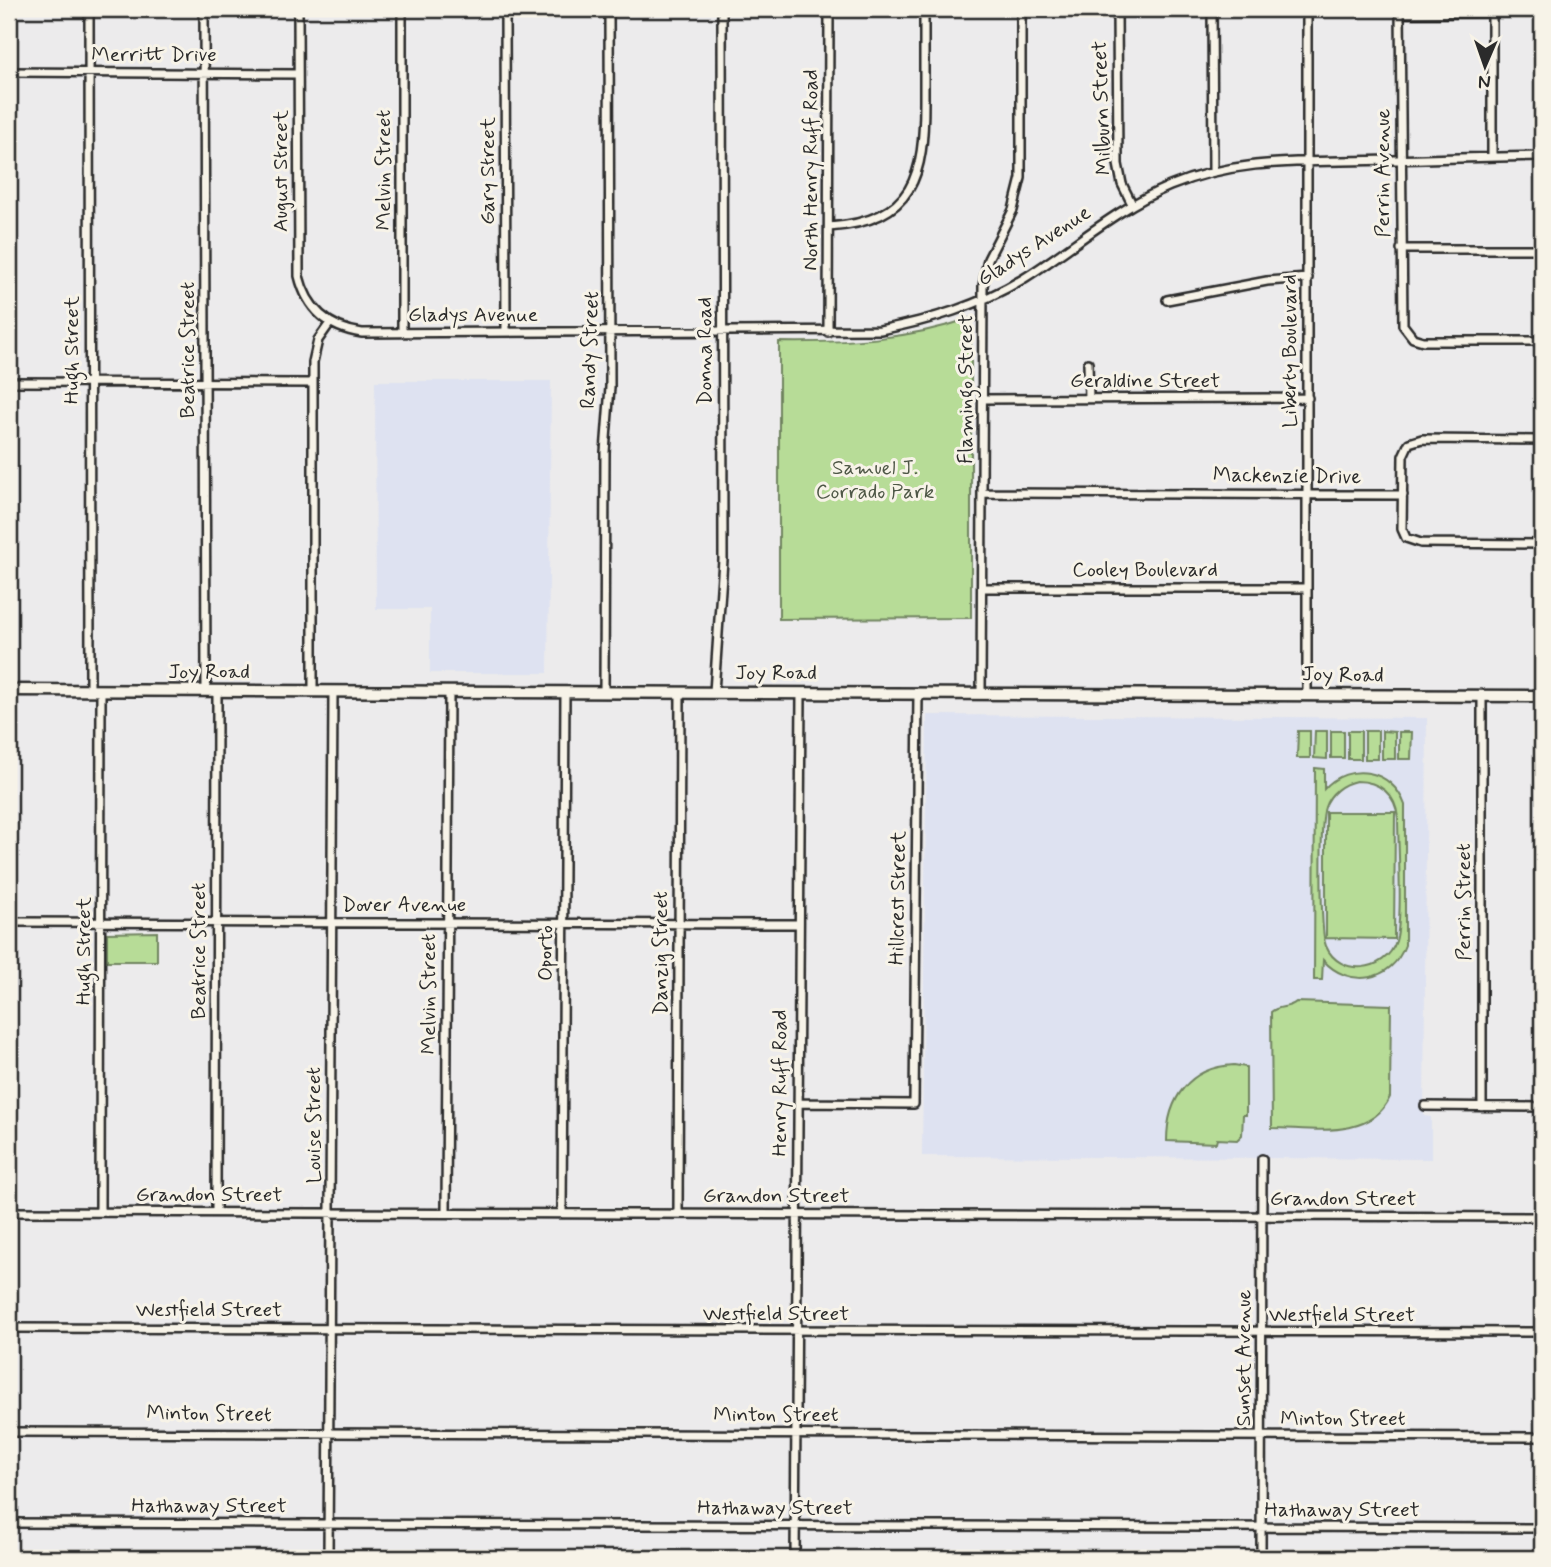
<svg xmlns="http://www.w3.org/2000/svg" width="1551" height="1567" viewBox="0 0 1551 1567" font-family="Mynerve,sans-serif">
	<rect width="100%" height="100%" fill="#ecebec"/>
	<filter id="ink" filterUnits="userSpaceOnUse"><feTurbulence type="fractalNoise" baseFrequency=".0143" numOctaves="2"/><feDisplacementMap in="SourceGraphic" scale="14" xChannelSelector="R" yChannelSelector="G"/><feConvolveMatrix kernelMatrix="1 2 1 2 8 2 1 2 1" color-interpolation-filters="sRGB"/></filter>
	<g filter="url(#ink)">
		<path fill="#dee2f1" d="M375,381H551L548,673H430V609H376Z
			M927,715L1427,718L1424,1116L1431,1117V1159L922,1156Z"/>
		<path fill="#b7dc97" stroke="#718461" stroke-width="2" fill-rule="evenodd" d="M971,318V618L779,619V342C845,343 907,340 971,318Z
			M1298,731H1310V758H1297Z
			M1315,731H1327V759L1314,758Z
			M1331,731H1344V758H1331Z
			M1348,731H1361V759H1348Z
			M1365,731H1378V759H1365Z
			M1382,731L1395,732V759H1382Z
			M1399,732H1412L1411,759H1399Z
			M1315,768L1324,769V789C1349,761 1392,769 1405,805V945C1392,982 1349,989 1323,960L1322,980H1314ZM1356,781C1380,781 1396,795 1398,818C1398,847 1403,917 1396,941C1386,973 1339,977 1326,946C1320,932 1320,821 1325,807C1330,793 1342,784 1356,781Z
			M1326,812H1395L1394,939L1326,938Z
			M157,932V961H107V933Z
			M1296,1002L1391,1005L1390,1097C1370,1141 1311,1128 1272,1128L1271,1012C1279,1005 1288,1009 1296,1002Z
			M1234,1065L1246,1067V1115H1243L1242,1135L1237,1140L1217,1139L1216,1143L1167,1141C1167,1099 1189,1067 1234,1065Z"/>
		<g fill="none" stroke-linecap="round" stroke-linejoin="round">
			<g stroke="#2b2b2b" stroke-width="12">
				<path id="minor" d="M89,9L90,691
					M204,9L206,691
					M298,9L299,276C307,309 328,328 362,333L880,330C931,320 978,306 1023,279C1073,248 1115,209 1170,186C1242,156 1314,163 1389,160C1440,158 1491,157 1542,156
					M402,9V332
					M505,9L506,332
					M1117,9L1118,164L1122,184L1132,204
					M1212,9L1213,172
					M1400,9L1403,325L1413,338L1423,341H1542
					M1400,13L1542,12
					M1492,13V156
					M9,72L298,74
					M829,227C915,221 924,175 924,101C924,70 924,39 924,9
					M1401,249H1542
					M1167,300L1267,281L1308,278
					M828,332L829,9
					M1088,363L1089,398
					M9,382L312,383
					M983,399L1308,398
					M1541,440V341
					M1542,440L1422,439L1409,443L1403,456L1402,529L1406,538L1421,543L1542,544
					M983,493L1403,495
					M983,588H1307
					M313,691V362L318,340L330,323
					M604,692L605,452L610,387L609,9
					M714,692L723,560L722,9
					M981,692L983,286L988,259L1013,210L1021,178V9
					M1307,694V9
					M9,922L799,924
					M798,1103L914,1104L918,693
					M1425,1106L1542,1107
					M1482,1107V696
					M9,1212L1542,1217
					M100,1212L101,691
					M216,1212L217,691
					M446,1213L449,692
					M562,1213L565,692
					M678,1213L680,692
					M9,1328L1542,1332
					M9,1432L1542,1437
					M9,1523L1542,1528
					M328,1558L333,691
					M795,1558L801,693
					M1261,1558L1262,1159"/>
			</g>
			<g stroke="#2b2b2b" stroke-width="15">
				<path id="tertiary" d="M9,690L1542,696"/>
			</g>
			<use href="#minor" stroke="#f7f3e8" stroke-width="7"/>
			<use href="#tertiary" stroke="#f7f3e8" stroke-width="10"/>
		</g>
	</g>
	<g text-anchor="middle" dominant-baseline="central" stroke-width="6" stroke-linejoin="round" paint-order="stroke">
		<g font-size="21" fill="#2b2b2b" stroke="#f7f3e8">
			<text x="154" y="55">Merritt Drive</text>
			<text transform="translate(1102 108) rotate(-92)">Milburn Street</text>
			<text transform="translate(384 170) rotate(-90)">Melvin Street</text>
			<text transform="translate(811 170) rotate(-90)">North Henry Ruff Road</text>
			<text transform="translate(281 171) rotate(-90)">August Street</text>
			<text transform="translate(488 171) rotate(-90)">Gary Street</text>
			<text transform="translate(1383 173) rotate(-90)">Perrin Avenue</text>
			<text transform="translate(1034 246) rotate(-33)">Gladys Avenue</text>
			<text x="473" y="315">Gladys Avenue</text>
			<text transform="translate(72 350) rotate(-90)">Hugh Street</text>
			<text transform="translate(188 350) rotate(-90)">Beatrice Street</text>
			<text transform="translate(590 350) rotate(-88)">Randy Street</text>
			<text transform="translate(705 351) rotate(-90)">Donna Road</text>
			<text transform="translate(1290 351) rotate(-90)">Liberty Boulevard</text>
			<text x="1145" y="381">Geraldine Street</text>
			<text transform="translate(966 389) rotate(-90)">Flamingo Street</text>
			<text transform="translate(1287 476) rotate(1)">Mackenzie Drive</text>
			<text x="1145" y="570">Cooley Boulevard</text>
			<text x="209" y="672">Joy Road</text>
			<text x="776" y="673">Joy Road</text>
			<text transform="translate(1343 675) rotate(1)">Joy Road</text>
			<text transform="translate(898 898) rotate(-89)">Hillcrest Street</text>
			<text transform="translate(1464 902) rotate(-90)">Perrin Street</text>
			<text x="404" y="905">Dover Avenue</text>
			<text transform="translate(84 951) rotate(-90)">Hugh Street</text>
			<text transform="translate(199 951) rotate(-90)">Beatrice Street</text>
			<text transform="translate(546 953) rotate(-90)">Oporto</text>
			<text transform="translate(661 953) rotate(-90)">Danzig Street</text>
			<text transform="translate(429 994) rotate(-90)">Melvin Street</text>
			<text transform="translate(780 1083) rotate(-90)">Henry Ruff Road</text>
			<text transform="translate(314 1125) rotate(-90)">Louise Street</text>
			<text x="209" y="1195">Grandon Street</text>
			<text x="776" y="1196">Grandon Street</text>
			<text x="1343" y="1199">Grandon Street</text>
			<text x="209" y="1310">Westfield Street</text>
			<text x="776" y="1314">Westfield Street</text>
			<text x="1342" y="1315">Westfield Street</text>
			<text transform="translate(1244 1358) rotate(-90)">Sunset Avenue</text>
			<text transform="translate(209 1414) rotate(1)">Minton Street</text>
			<text x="776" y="1415">Minton Street</text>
			<text x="1343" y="1419">Minton Street</text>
			<text x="209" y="1506">Hathaway Street</text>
			<text x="775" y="1508">Hathaway Street</text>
			<text x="1342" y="1510">Hathaway Street</text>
		</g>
		<g font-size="21" fill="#4e5746" stroke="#f7f3e8">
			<text x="875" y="468">Samuel J.<tspan x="875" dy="24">Corrado Park</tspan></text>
		</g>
	</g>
	<rect width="1551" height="1567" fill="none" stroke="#f7f3e8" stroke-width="35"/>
	<rect x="18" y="18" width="1516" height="1532" fill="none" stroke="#2b2b2b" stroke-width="2.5" filter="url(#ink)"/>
	<g transform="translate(1485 66) rotate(182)" stroke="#f7f3e8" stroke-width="5" paint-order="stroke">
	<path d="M0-5L12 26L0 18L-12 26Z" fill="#2b2b2b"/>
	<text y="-10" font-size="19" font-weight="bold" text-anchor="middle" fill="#2b2b2b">N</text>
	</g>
</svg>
